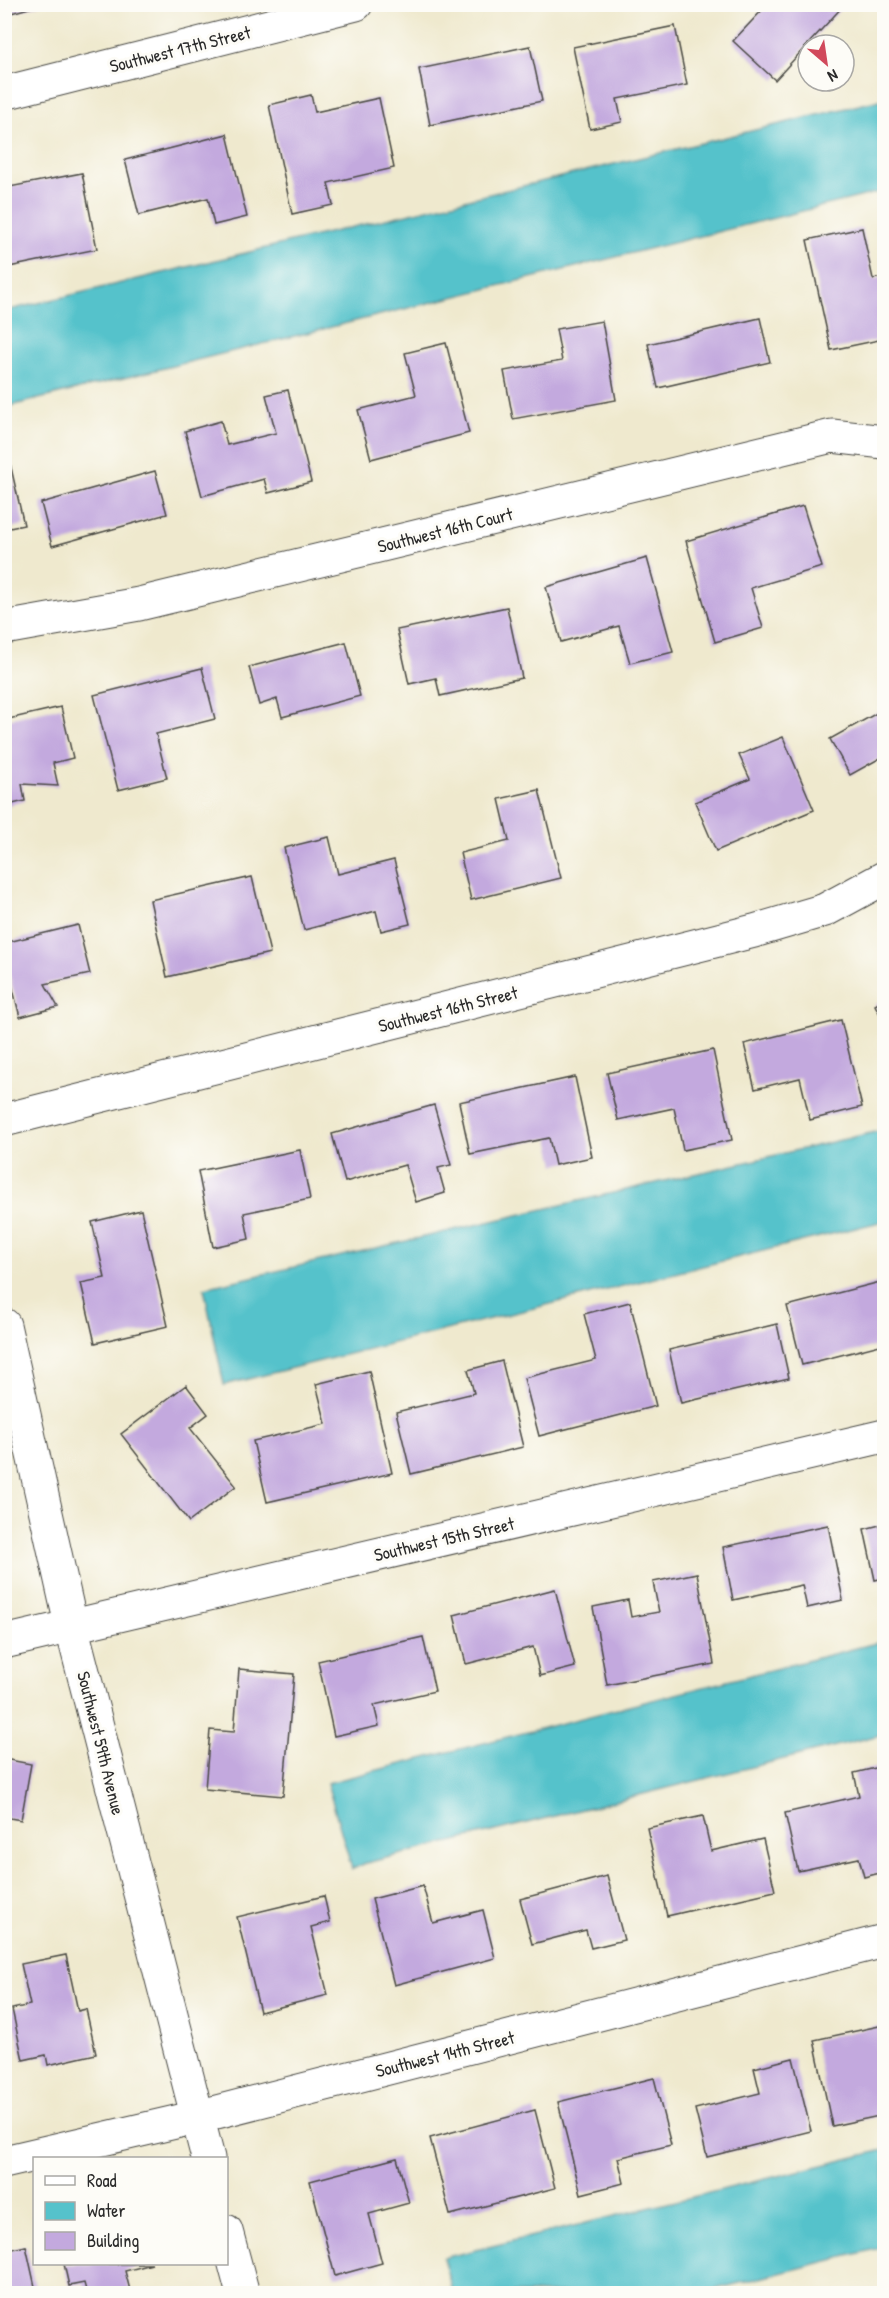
<svg xmlns="http://www.w3.org/2000/svg" width="889" height="2298" viewBox="0 0 889 2298" font-family="'Patrick Hand',sans-serif">
	<rect width="100%" height="100%" fill="#fdfcf7"/>
	<filter id="ink" filterUnits="userSpaceOnUse"><feTurbulence type="fractalNoise" baseFrequency=".0167" numOctaves="2"/><feDisplacementMap in="SourceGraphic" scale="12" xChannelSelector="R" yChannelSelector="G"/><feConvolveMatrix kernelMatrix="1 2 1 2 8 2 1 2 1" color-interpolation-filters="sRGB"/></filter>
	<filter id="wash" filterUnits="userSpaceOnUse"><feTurbulence type="fractalNoise" baseFrequency=".008" numOctaves="4" result="noise"/><feDisplacementMap in="SourceGraphic" scale="24" xChannelSelector="R" yChannelSelector="G"/><feGaussianBlur stdDeviation="1.35" result="paint"/><feColorMatrix in="noise" values="0 0 0 0 0 0 0 0 0 0 0 0 0 0 0 0 0 1.4 0 .05"/><feComposite in="paint" operator="in"/></filter>
	<g filter="url(#wash)">
		<rect width="100%" height="100%" fill="#efe9ce"/>
		<path fill="#55c2cb" stroke="#40767b" stroke-width="1.5" d="M884,99V191L10,406L5,382V311Z
			M884,1130V1221L224,1385L204,1288Z
			M884,1641V1734L366,1863L352,1869L327,1783Z
			M884,2150V2247L700,2293H453L443,2258Z"/>
		<g id="blocks">
			<path fill="#c3a9de" d="M4,4H40V5L4,15Z
				M768,4H845L775,80L733,41Z
				M675,26L687,85L617,99L622,122L590,129L573,47Z
				M530,46L542,101L430,125L419,69Z
				M311,95L315,112L379,98L394,168L328,183L333,205L292,214L269,105Z
				M227,134L247,217L214,225L208,198L139,215L125,160Z
				M82,173L97,249L4,268V188Z
				M862,228L873,279L884,277V339L831,350L807,240Z
				M760,318L770,362L658,388L648,344Z
				M602,321L616,400L513,419L504,371L562,361L556,329Z
				M446,343L469,433L371,459L358,410L416,395L405,353Z
				M288,390L311,482L268,493L264,479L202,496L185,431L221,421L227,445L276,433L266,395Z
				M5,441L24,525L5,529Z
				M155,471L167,514L52,546L41,503Z
				M803,506L822,567L751,588L763,628L715,642L686,541Z
				M647,558L673,652L630,663L619,626L561,642L546,587Z
				M507,607L522,678L440,696L436,678L409,684L397,630Z
				M346,642L360,696L282,717L277,699L259,705L249,667Z
				M202,668L215,719L156,734L167,778L118,790L94,695Z
				M61,707L73,758L53,763L58,786L22,784L25,801L4,806V720Z
				M884,709V756L850,775L830,739Z
				M783,737L814,810L716,851L695,802L750,779L739,755Z
				M539,790L561,878L471,900L460,853L509,841L499,799Z
				M329,837L338,874L394,860L410,924L381,931L376,911L304,930L284,848Z
				M252,877L270,953L167,977L150,900Z
				M78,925L90,974L45,984L58,1007L20,1017L4,954V943Z
				M884,1000V1022L875,1005Z
				M841,1020L862,1107L810,1120L800,1078L755,1089L744,1044Z
				M713,1050L732,1140L683,1150L674,1108L618,1120L607,1073Z
				M575,1077L592,1157L555,1165L549,1138L470,1154L459,1102Z
				M434,1105L451,1165L438,1168L445,1193L416,1202L405,1165L345,1182L332,1134Z
				M300,1150L310,1199L244,1213L249,1239L213,1247L198,1171Z
				M141,1210L168,1326L95,1343L81,1283L105,1278L92,1222Z
				M884,1281V1344L802,1365L787,1306Z
				M630,1302L656,1406L539,1436L524,1378L596,1360L584,1314Z
				M777,1324L789,1378L681,1403L669,1350Z
				M502,1361L523,1447L411,1474L396,1412L474,1393L468,1370Z
				M369,1371L392,1473L267,1502L253,1441L326,1424L316,1384Z
				M186,1385L208,1414L190,1428L236,1486L189,1522L121,1434Z
				M884,1524V1578L875,1580L864,1529Z
				M828,1525L843,1600L807,1608L802,1585L733,1600L723,1547Z
				M697,1573L714,1664L607,1685L593,1607L628,1600L631,1617L659,1612L653,1582Z
				M555,1589L575,1667L540,1676L533,1647L466,1664L454,1615Z
				M423,1637L435,1691L374,1705L379,1726L334,1736L318,1661Z
				M239,1669L294,1674L283,1796L205,1789L210,1730L234,1732Z
				M4,1759L31,1764L21,1820L4,1817Z
				M884,1766V1872L864,1877L859,1858L798,1871L785,1813L859,1796L854,1773Z
				M703,1816L711,1851L763,1839L775,1891L667,1916L647,1828Z
				M607,1876L624,1940L591,1948L586,1930L532,1944L520,1899Z
				M423,1886L433,1923L483,1910L495,1958L394,1985L372,1899Z
				M324,1896L330,1922L311,1927L328,1995L260,2012L237,1917Z
				M66,1955L78,2011L86,2009L96,2054L48,2065L46,2055L23,2060L12,2009L30,2005L21,1964Z
				M884,2025V2088L879,2089L884,2115L832,2126L814,2040Z
				M793,2058L811,2131L707,2157L695,2109L760,2093L754,2068Z
				M654,2078L671,2145L618,2158L624,2183L581,2194L558,2102Z
				M535,2110L555,2188L450,2215L430,2138Z
				M397,2158L409,2203L369,2214L382,2263L335,2276L310,2181Z
				M26,2246L36,2291L4,2294V2251Z
				M64,2264H152L125,2271L131,2294H87L84,2283L69,2286Z"/>
		</g>
	</g>
	<g filter="url(#ink)">
		<use href="#blocks" fill-opacity="0" stroke="#484843" stroke-width="1.5"/>
		<g fill="none" stroke-linecap="round" stroke-linejoin="round">
			<g stroke="#484843" stroke-width="35">
				<path id="minor" d="M4,93L356,4
					M4,628L139,604L832,436L884,442
					M4,1120L754,931L825,910L884,878
					M4,1325L71,1625L208,2158
					M4,1642L884,1436
					M4,2162L197,2117L884,1941
					M226,2231L243,2294"/>
			</g>
			<use href="#minor" stroke="#fff" stroke-width="33"/>
		</g>
	</g>
	<g text-anchor="middle" dominant-baseline="central" stroke-width="6" stroke-linejoin="round" paint-order="stroke">
		<g font-size="18" fill="#2b2b2b" stroke="#fdfcf7">
			<text transform="translate(180 49) rotate(-14)">Southwest 17th Street</text>
			<text transform="translate(445 530) rotate(-14)">Southwest 16th Court</text>
			<text transform="translate(448 1009) rotate(-14)">Southwest 16th Street</text>
			<text transform="translate(444 1539) rotate(-13)">Southwest 15th Street</text>
			<text transform="translate(101 1743) rotate(76)">Southwest 59th Avenue</text>
			<text transform="translate(445 2054) rotate(-14)">Southwest 14th Street</text>
		</g>
	</g>
	<rect width="889" height="2298" fill="none" stroke="#fdfcf7" stroke-width="24"/>
	<rect x="33" y="2157" width="195" height="108" fill="#fdfcf7" stroke="#a9a8a5" stroke-width="1.5"/>
	<rect x="45" y="2176" width="30" height="9" fill="#ffffff" stroke="#a9a8a5" stroke-width="1.5"/>
	<text x="87" y="2187" font-size="18" fill="#2b2b2b">Road</text>
	<rect x="45" y="2202" width="30" height="18" fill="#55c2cb" stroke="#a9a8a5" stroke-width="1.5"/>
	<text x="87" y="2217" font-size="18" fill="#2b2b2b">Water</text>
	<rect x="45" y="2232" width="30" height="18" fill="#c3a9de" stroke="#a9a8a5" stroke-width="1.5"/>
	<text x="87" y="2247" font-size="18" fill="#2b2b2b">Building</text>
	<g transform="translate(826 63) rotate(151)"><circle r="28" fill="#fdfcf7" stroke="#a9a8a5" stroke-width="1.5"/>
	<path d="M0-4.5L10 22L0 15L-10 22Z" fill="#d1495b"/>
	<text y="-9" font-size="16" font-weight="bold" text-anchor="middle" fill="#2b2b2b">N</text>
	</g>
</svg>
